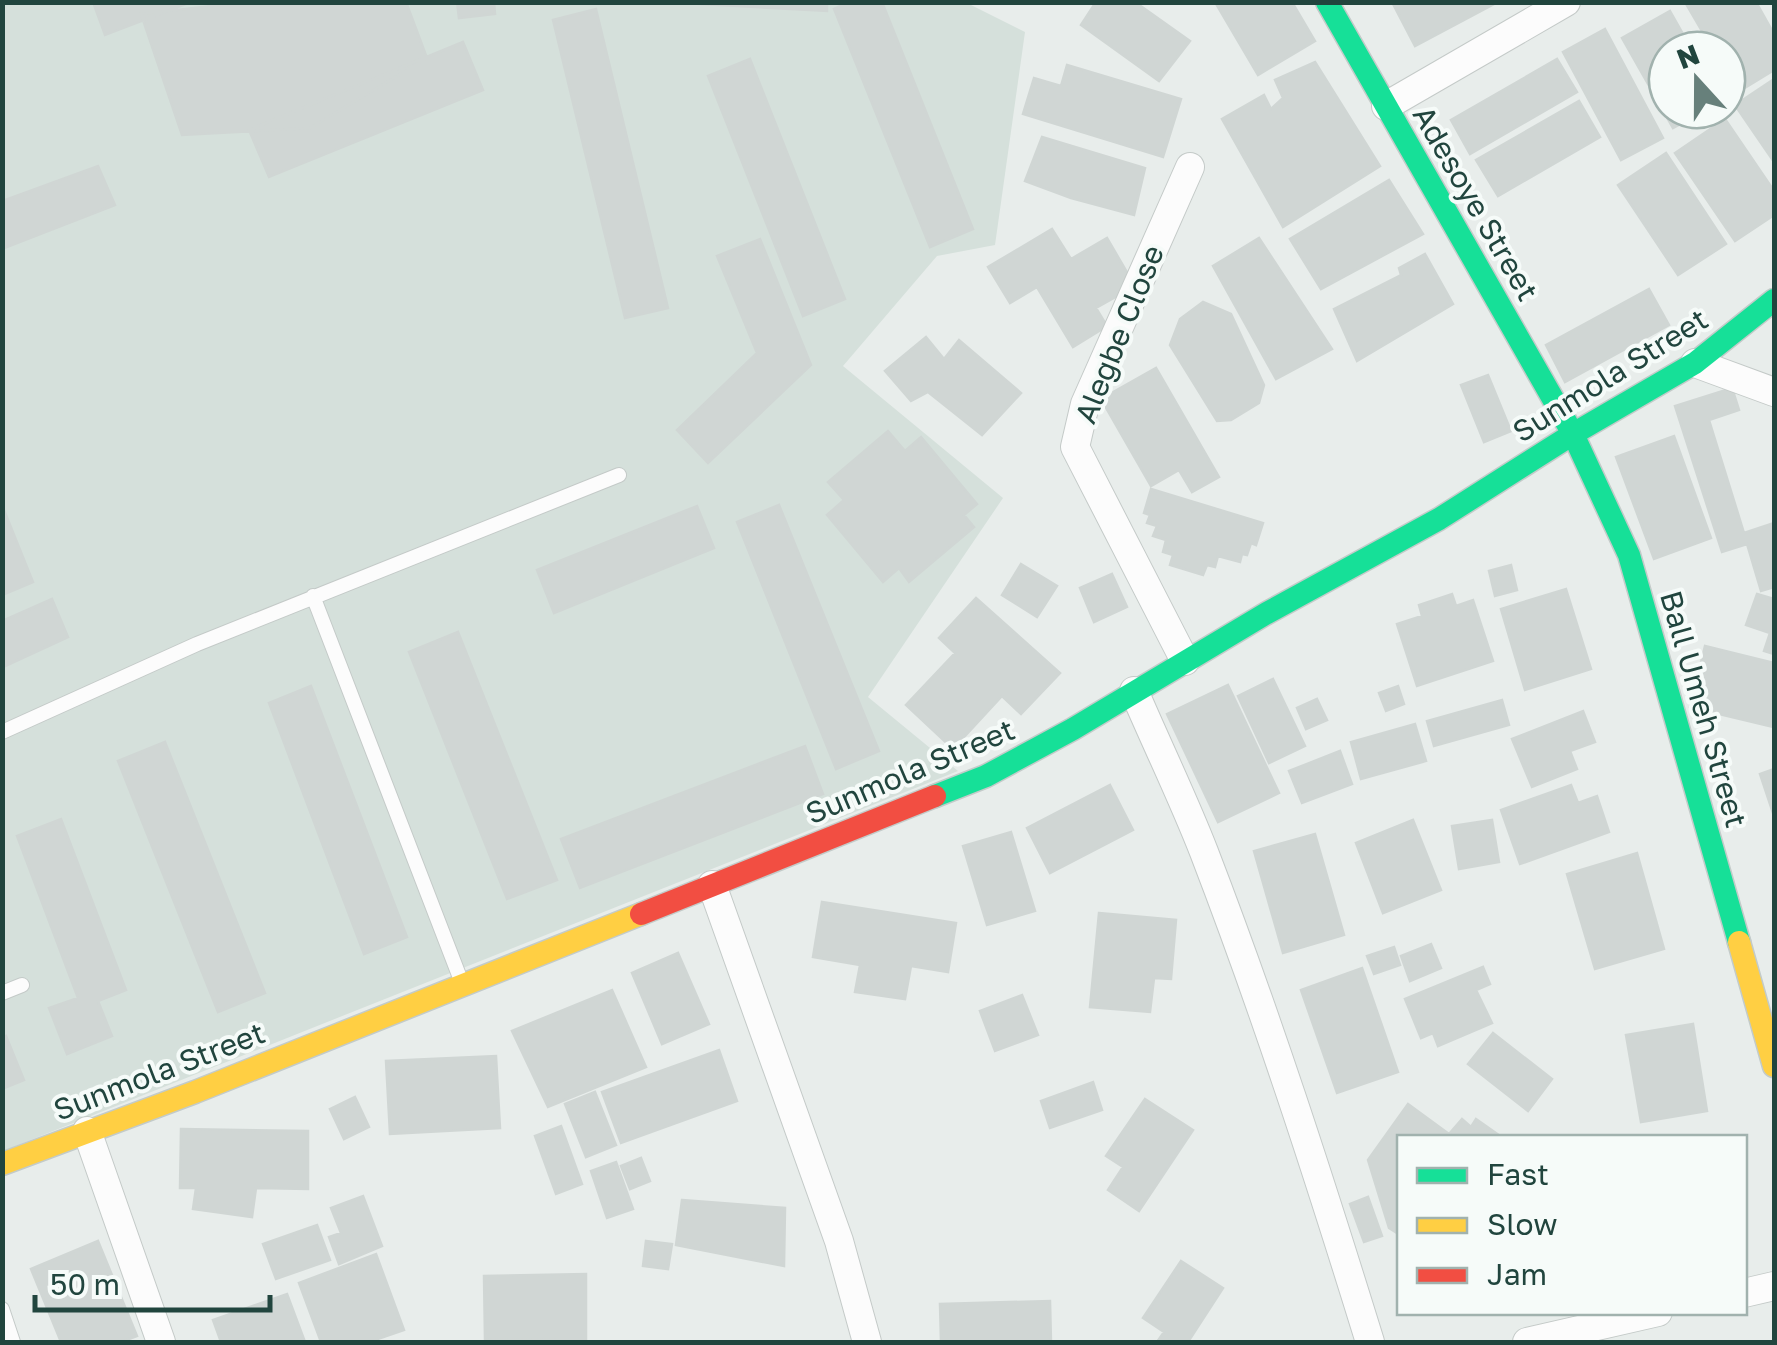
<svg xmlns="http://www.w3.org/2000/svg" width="1777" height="1345" viewBox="0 0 1777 1345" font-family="'Golos Text',sans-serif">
	<rect width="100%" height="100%" fill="#e8edeb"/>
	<path fill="#d5e0db" d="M965,2L1025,32L995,245L937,256L843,366L1003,498L868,697L958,771L3,1151V3Z"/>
	<path fill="#d0d6d4" stroke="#d0d6d4" stroke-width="2.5" d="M93,2H191L105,35Z
		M246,2H406L427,58L310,128L182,135L141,14Z
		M457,2H494L495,14L459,18Z
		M665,2H827V11Z
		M849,2H882L973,229L930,247L834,9Z
		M1096,2H1135L1190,41L1159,81L1081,25Z
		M1215,2H1292L1315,41L1258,75Z
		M1392,2H1498L1415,46Z
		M1685,2H1756L1774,34V70L1738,92L1727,73V50H1713Z
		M596,9L668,308L625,318L553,20Z
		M1670,11L1692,50H1667V110H1706L1673,128L1622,38Z
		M1605,29L1663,138L1621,160L1563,52Z
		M463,42L483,90L269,177L249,130Z
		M750,59L845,299L803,316L708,76Z
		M1557,59L1577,92L1470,154L1451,120Z
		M1315,62L1380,166L1283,227L1222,119L1264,95L1271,109L1283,98L1275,80Z
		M1067,65L1181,99L1163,157L1023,114L1034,78L1061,86Z
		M1774,79V162L1735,105Z
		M1579,101L1600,137L1498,196L1476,160Z
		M1725,119L1774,191V215L1735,241L1675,153Z
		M1042,137L1145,168L1134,215L1071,198L1025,181Z
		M1666,153L1726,244L1678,275L1618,185Z
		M98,166L115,205L2,249V201Z
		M1389,180L1423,234L1321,289L1290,239Z
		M1052,229L1071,259L1107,238L1135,286L1096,308L1107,326L1073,347L1037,287L1010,303L988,267Z
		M1259,238L1332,349L1276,379L1213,266Z
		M760,239L811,365L708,463L677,430L757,353L717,256Z
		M1425,254L1453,304L1357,361L1334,309L1401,275L1399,268Z
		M1649,289L1669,325L1565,382L1546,345Z
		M1203,302L1231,314L1264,385L1259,403L1231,420L1217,421L1170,345L1180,319Z
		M926,337L944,359L959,340L1021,393L982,435L928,392L911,401L885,371Z
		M1156,368L1219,477L1192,492L1179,470L1151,486L1101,399Z
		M1488,375L1511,431L1484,442L1461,385Z
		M1732,388L1739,410L1709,420L1744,533L1774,523V587L1761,591L1747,544L1722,552L1675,406Z
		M888,431L905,451L921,437L977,504L964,515L974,527L909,582L899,568L883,582L827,515L844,500L828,482Z
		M1674,436L1711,538L1654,559L1616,457Z
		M1151,489L1263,523L1256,545L1251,543L1247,555L1242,554L1240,562L1218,556L1215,567L1207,565L1203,575L1170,565L1173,555L1163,552L1166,540L1153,536L1157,526L1147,523L1150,515L1144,513Z
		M2,505L33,582L2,595Z
		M779,505L879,751L836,769L737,522Z
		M697,506L714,548L554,613L537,570Z
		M1021,564L1057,586L1037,617L1002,595Z
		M1511,565L1517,590L1495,596L1489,571Z
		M1112,574L1127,607L1094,622L1080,588Z
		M1566,589L1591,669L1525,690L1501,609Z
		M1452,594L1456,606L1473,600L1493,661L1417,686L1397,624L1422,616L1419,605Z
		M1757,594L1774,599V654L1764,651L1770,633L1746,625Z
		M976,598L1060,673L1021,714L1002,696L953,749L906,705L955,653L939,638Z
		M52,599L68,637L3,667L2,621Z
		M458,632L557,880L507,899L409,652Z
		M1705,646L1774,663L1773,727L1690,707Z
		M1273,679L1305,746L1269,763L1238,696Z
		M1228,685L1279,793L1218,822L1167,714Z
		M311,686L407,937L364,954L269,703Z
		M1398,686L1404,704L1386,711L1379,693Z
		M1317,699L1327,720L1306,729L1297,708Z
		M1502,700L1509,725L1434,746L1427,721Z
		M1583,711L1595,742L1570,751L1577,769L1532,787L1512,739Z
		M1415,724L1426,761L1361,779L1351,742Z
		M165,742L265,993L218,1012L118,761Z
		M805,746L823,794L580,888L561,839Z
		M1340,751L1352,784L1302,803L1289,771Z
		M1774,769V816L1760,774Z
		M1110,785L1133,830L1050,873L1027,828Z
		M1571,785L1578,803L1597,796L1609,832L1520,864L1501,810Z
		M61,819L126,990L98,1001L112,1036L67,1054L49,1008L78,998L17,836Z
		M1413,820L1441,890L1383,913L1356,843Z
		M1492,820L1499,862L1459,869L1452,826Z
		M1011,832L1035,911L987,925L963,846Z
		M1315,834L1344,935L1283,953L1254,851Z
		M1637,853L1664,949L1595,969L1567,874Z
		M822,902L956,923L948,972L911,966L905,999L855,992L860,965L813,957Z
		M1099,913L1176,920L1171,979L1154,978L1150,1012L1090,1007Z
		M1431,944L1441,968L1410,981L1401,956Z
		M1394,947L1400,965L1374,974L1367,956Z
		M678,953L709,1024L662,1044L632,973Z
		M1483,967L1490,984L1476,990L1492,1023L1438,1046L1433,1033L1421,1038L1405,999Z
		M1362,968L1398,1072L1337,1093L1301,990Z
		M612,990L646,1067L548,1107L512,1031Z
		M1022,995L1038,1035L995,1051L980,1011Z
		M1693,1024L1707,1111L1641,1122L1626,1035Z
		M1493,1033L1552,1079L1528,1111L1468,1064Z
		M6,1036L24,1080L2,1089V1038Z
		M719,1050L737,1101L621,1143L602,1092Z
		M496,1056L500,1128L390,1134L386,1061Z
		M1093,1082L1102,1110L1050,1128L1041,1101Z
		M595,1092L616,1145L586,1157L565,1104Z
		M355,1097L369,1127L344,1139L330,1109Z
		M1145,1099L1193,1130L1139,1211L1108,1190L1123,1167L1106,1156Z
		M1408,1104L1449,1134L1462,1119L1471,1127L1476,1119L1503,1138H1400V1235L1389,1228L1368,1160Z
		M561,1126L582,1184L556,1194L535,1136Z
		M181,1129L308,1131V1189L256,1188L252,1217L193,1209L196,1188H180Z
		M641,1158L650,1181L630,1189L621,1166Z
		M616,1162L633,1209L607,1218L591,1171Z
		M363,1196L382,1246L339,1264L329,1237L341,1233L331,1208Z
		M1368,1197L1382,1236L1364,1242L1350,1204Z
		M682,1200L785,1208L784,1266L676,1245Z
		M317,1225L330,1260L276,1279L263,1244Z
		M98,1241L137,1336L121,1342H61L31,1269Z
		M646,1241L672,1244L668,1269L643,1266Z
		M376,1254L404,1330L369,1342H321L299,1283Z
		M1181,1261L1223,1288L1188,1342H1157L1164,1332L1143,1318Z
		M586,1274V1339L485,1340L484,1276Z
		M287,1294L305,1342H221L213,1320Z
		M1050,1301L1051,1342H941L940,1304Z"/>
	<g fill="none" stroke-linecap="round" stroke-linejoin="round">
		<g stroke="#c4cac8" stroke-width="16">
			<path id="lane" d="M313,596L462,983
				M2,732L197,644L619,475
				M2,993L22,985
				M2,1309L13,1342"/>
		</g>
		<g stroke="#c4cac8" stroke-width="30">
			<path id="street" d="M1386,106L1566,2
				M1695,363L1774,392
				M1185,661L1075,447L1085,404L1190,167
				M1134,691C1157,745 1183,798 1204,852C1266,1013 1319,1177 1370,1342
				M712,885L839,1241L867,1342
				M87,1131L161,1342
				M1744,1293L1774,1286
				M1527,1342L1658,1312"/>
		</g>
		<g stroke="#c3cbc9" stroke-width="25">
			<path id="fast" d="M1327,2L1573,434L1629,555L1739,942
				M935,796L986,776L1073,729L1267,613L1439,519L1573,434L1695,363L1774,300"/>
		</g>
		<g stroke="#c3cbc9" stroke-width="25">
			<path id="slow" d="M1739,942L1774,1066
				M2,1164L195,1092L641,914"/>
		</g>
		<g stroke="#c3cbc9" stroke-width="25">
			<path id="jam" d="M641,914L935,796"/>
		</g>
		<use href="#lane" stroke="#fcfcfc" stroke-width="14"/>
		<use href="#street" stroke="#fcfcfc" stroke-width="28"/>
		<use href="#fast" stroke="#16e098" stroke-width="22"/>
		<use href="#slow" stroke="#ffcf43" stroke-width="22"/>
		<use href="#jam" stroke="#f24e42" stroke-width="22"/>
	</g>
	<g text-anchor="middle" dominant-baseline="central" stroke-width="8" stroke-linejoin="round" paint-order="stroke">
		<g font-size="30" fill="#21453e" stroke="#f6fbf9">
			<text transform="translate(1476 203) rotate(60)">Adesoye Street</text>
			<text transform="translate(1119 334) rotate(-68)">Alegbe Close</text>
			<text transform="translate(1610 375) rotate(-32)">Sunmola Street</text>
			<text transform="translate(1704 709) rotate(74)">Ball Umeh Street</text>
			<text transform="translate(910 771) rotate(-23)">Sunmola Street</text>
			<text transform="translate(159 1071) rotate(-21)">Sunmola Street</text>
		</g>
	</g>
	<rect width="1777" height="1345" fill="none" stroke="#21453e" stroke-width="10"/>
	<rect x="1397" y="1135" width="350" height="180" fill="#f6fbf9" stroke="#a1b2ae" stroke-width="2.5"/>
	<rect x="1417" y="1168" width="50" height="15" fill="#16e098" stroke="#a1b2ae" stroke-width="2.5"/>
	<text x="1487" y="1185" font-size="30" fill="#21453e">Fast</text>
	<rect x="1417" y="1218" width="50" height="15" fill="#ffcf43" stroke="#a1b2ae" stroke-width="2.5"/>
	<text x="1487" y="1235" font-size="30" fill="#21453e">Slow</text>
	<rect x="1417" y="1268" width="50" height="15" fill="#f24e42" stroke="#a1b2ae" stroke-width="2.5"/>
	<text x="1487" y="1285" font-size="30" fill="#21453e">Jam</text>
	<g transform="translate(1697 80) rotate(339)"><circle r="48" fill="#f6fbf9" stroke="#a1b2ae" stroke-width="2.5"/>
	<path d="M0-8L18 38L0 25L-18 38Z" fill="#67807b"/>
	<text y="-15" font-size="28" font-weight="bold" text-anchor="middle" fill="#21453e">N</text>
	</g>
	<path d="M35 1295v15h235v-15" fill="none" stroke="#21453e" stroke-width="5"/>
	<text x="50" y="1295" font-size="30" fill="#21453e" stroke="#f6fbf9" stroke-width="8" paint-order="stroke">50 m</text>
</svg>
